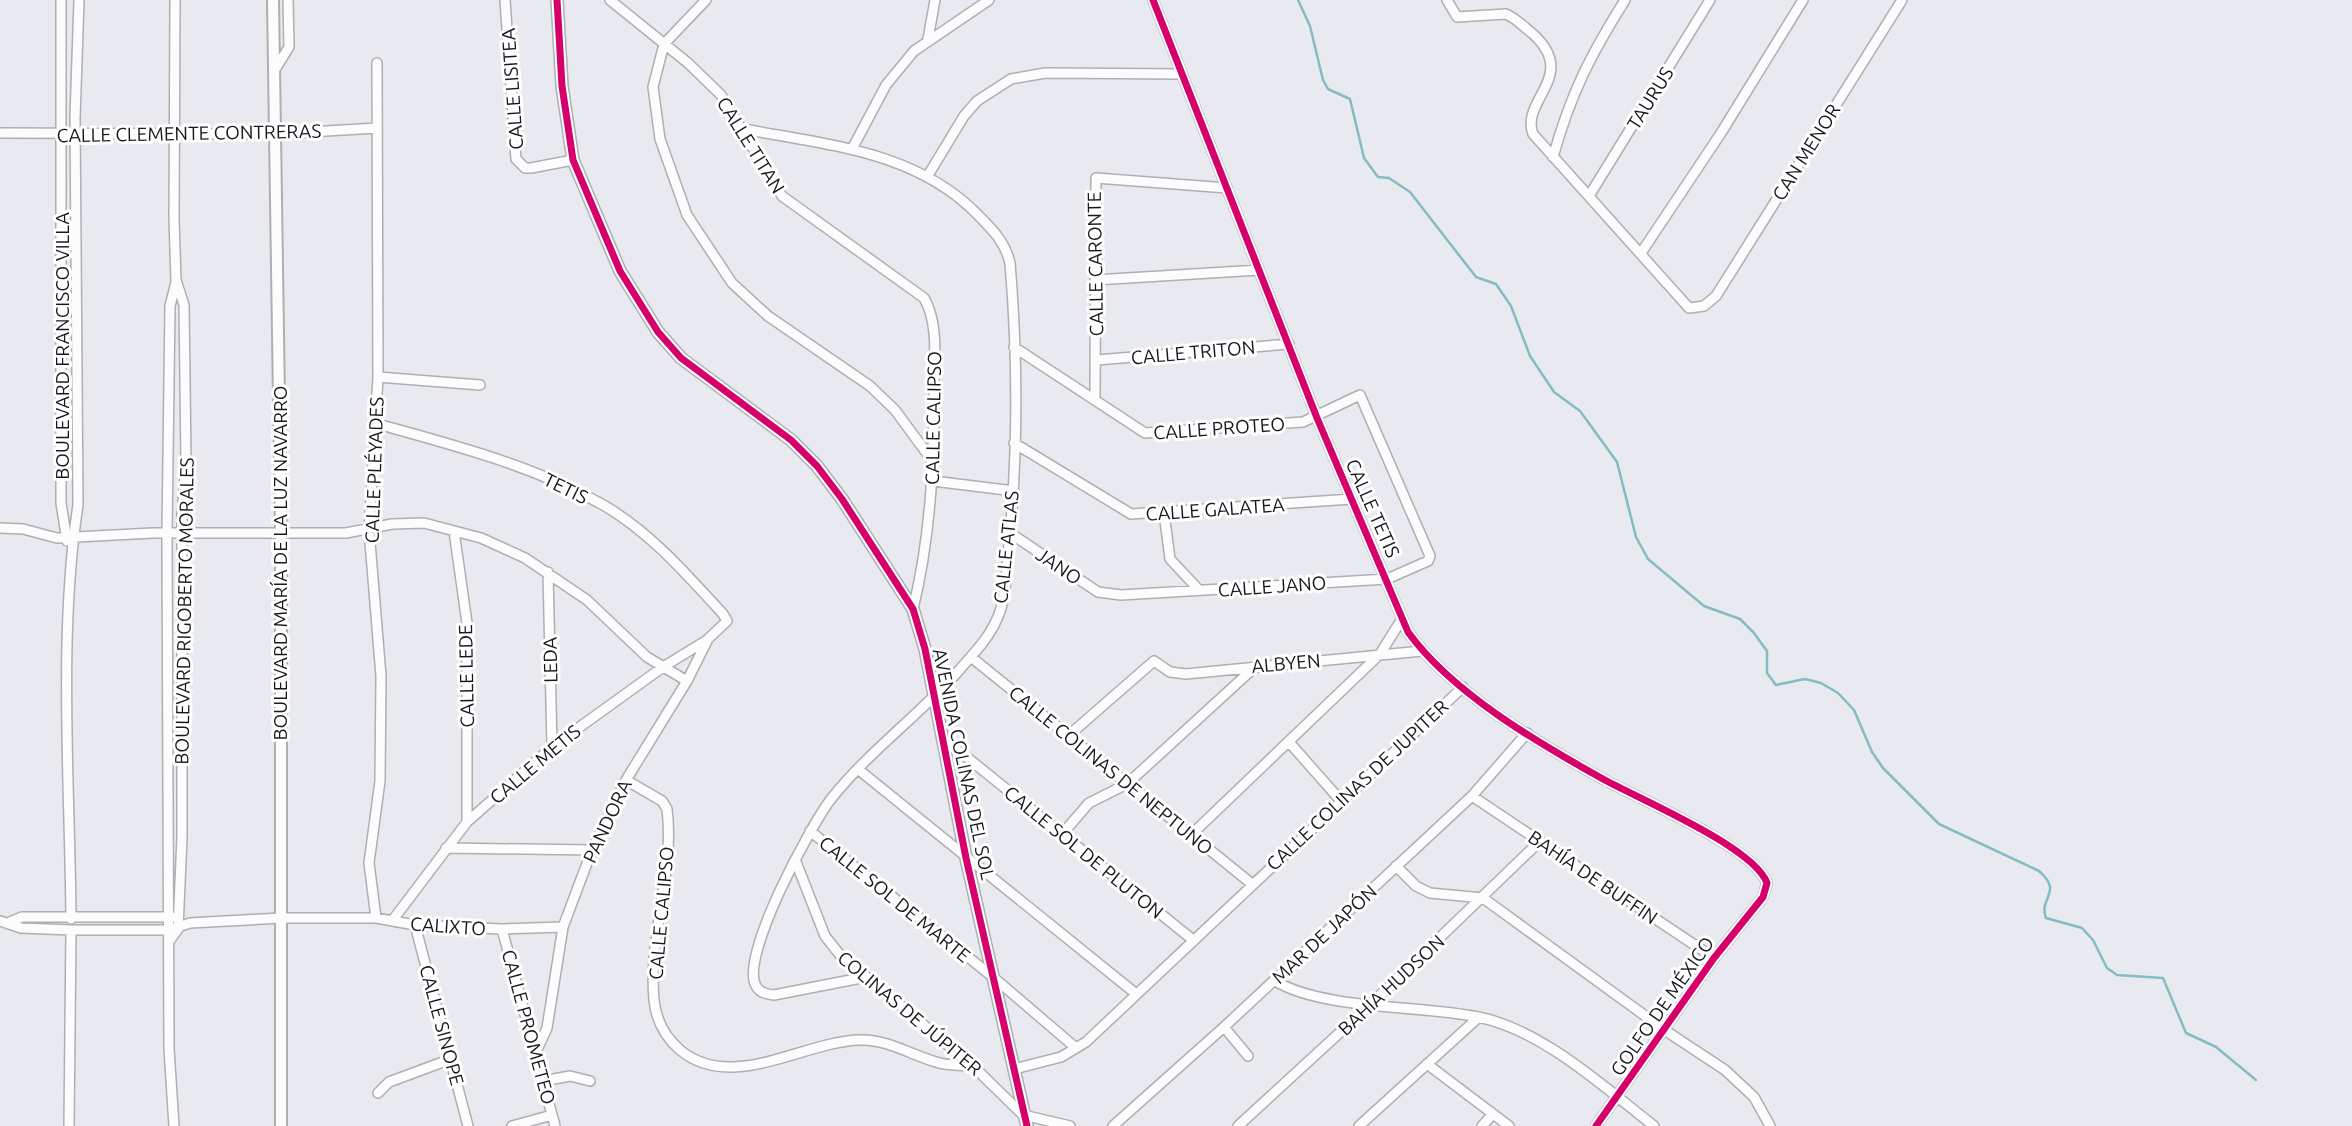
<svg xmlns="http://www.w3.org/2000/svg" width="2352" height="1126" viewBox="0 0 2352 1126" font-family="Ubuntu,sans-serif">
	<rect width="100%" height="100%" fill="#e9eaef"/>
	<g fill="none" stroke-linecap="round" stroke-linejoin="round">
		<path stroke="#85bcc2" stroke-width="2.5" d="M1298,0L1310,26L1323,80L1328,89L1350,99L1364,158L1378,177L1389,178L1410,192L1476,277L1496,284L1511,306L1530,356L1554,392L1580,411L1617,462L1636,537L1648,559L1704,606L1740,619L1754,633L1767,651V673L1776,685L1805,679L1821,683L1838,693L1854,710L1872,752L1883,768L1939,824L2039,871C2064,893 2038,897 2046,918L2082,928L2093,940L2107,968L2117,975L2163,978L2186,1033L2216,1047L2256,1080"/>
		<g stroke="#aeafb2" stroke-width="12">
			<path id="minor" d="M61,0V503L67,541
				M505,0L516,159L525,168H531L573,160
				M610,0L688,63L721,95L782,196L924,298C939,324 934,358 934,387C934,463 931,535 913,609
				M706,0L664,44L653,87L660,139L687,215L732,283L768,316L870,386L895,410L934,463
				M1153,0L1317,418L1408,632C1452,693 1538,743 1603,779C1639,799 1754,847 1767,883L1763,897L1714,958L1596,1126
				M1447,0L1457,17L1506,14C1517,19 1524,27 1533,34C1579,76 1520,100 1533,134L1689,308L1704,306L1716,296L1902,0
				M928,39L935,0
				M276,68L289,47L288,0
				M744,129C827,145 916,151 978,215C993,230 1005,242 1010,263C1018,359 1018,458 1008,554C1006,575 1006,602 996,621C988,639 974,653 961,668C921,714 869,751 831,799C811,825 739,957 756,986C760,993 766,994 774,995L866,977
				M0,133L276,134L377,128
				M852,149L886,85L914,51L989,0
				M1553,157C1571,93 1590,56 1625,0
				M927,177L964,116L977,101L1011,79L1045,73L1182,74
				M1589,196L1710,0
				M1641,253L1721,133L1803,0
				M1095,280L1259,270
				M1097,360L1289,344
				M378,377L480,385
				M1095,399L1096,178L1227,188
				M374,423C453,445 533,465 605,506C651,533 687,575 723,614L727,621L708,639L687,681L626,780L592,850L563,927L547,1028L536,1052
				M1014,443L1131,514L1352,499
				M933,481L1014,491
				M1164,513L1170,559L1199,590
				M0,528L23,529L57,538L153,533H346L392,524L424,523L481,538L525,558L587,600L647,657L687,681
				M454,531L467,623V822
				M1010,533L1098,592L1121,595L1387,579L1428,561L1430,556L1360,395L1303,422L1145,433L1014,347
				M548,572L552,747
				M971,657L1252,884
				M1068,736L1154,661L1170,672L1186,674L1422,651
				M943,738L1193,940
				M1289,742L1341,801
				M859,770L1135,993
				M626,780L662,801L667,809C675,873 648,936 654,1000C656,1020 665,1037 680,1050C732,1093 804,1041 860,1040C886,1039 912,1055 936,1062C948,1066 961,1065 973,1066
				M1472,796L1714,958
				M810,831L993,977L1076,1048
				M1063,833L1089,803L1127,784L1256,666
				M1192,834L1380,654L1402,619
				M446,848L592,850
				M796,862L825,936L840,955L973,1066L1023,1115L1070,1126
				M1396,866L1416,886L1430,893L1483,898L1666,1031L1725,1070L1754,1097L1770,1126
				M376,918L369,863L380,781L381,676L369,530L378,377L377,63
				M71,919C70,786 58,635 78,505L75,118L79,0
				M0,921L21,928L71,930H169L190,923L281,918H376L415,925L502,929L563,927
				M392,921L467,822L552,747L663,667L707,640
				M10,922L22,917H172
				M415,925L468,1126
				M502,929L555,1126
				M170,940L178,929L182,837V515L186,462L184,305L176,280L174,219L175,0
				M1275,981C1324,1010 1419,1005 1478,1017C1541,1029 1604,1087 1654,1126
				M1224,1027L1248,1056
				M1427,1064L1509,1126
				M1014,1069L1061,1057L1086,1042L1463,687
				M543,1081L570,1076L590,1081
				M378,1093L389,1082L451,1059
				M69,1126L71,930
				M174,1126L169,1049L167,534L170,306L176,282
				M512,1126L552,1115
				M1113,1126L1224,1027L1472,796L1527,733
				M1238,1126L1372,1003L1540,841
				M1359,1126L1479,1017
				M1482,1126L1492,1115"/>
		</g>
		<g stroke="#aeafb2" stroke-width="14">
			<path id="tertiary" d="M273,0L281,534V1126
				M557,0L562,86L573,160L620,271L658,332L681,358L791,440L817,466L842,499L913,609L925,649L966,858L1027,1126"/>
		</g>
		<use href="#minor" stroke="#fcfcfd" stroke-width="9"/>
		<use href="#tertiary" stroke="#fcfcfd" stroke-width="10"/>
		<g stroke="#fff" stroke-width="11">
			<path id="cycleway" d="M557,0L562,86L573,160L620,271L658,332L681,358L791,440L817,466L842,499L913,609L925,649L966,858L1027,1126
				M1153,0L1317,418L1408,632C1452,693 1538,743 1603,779C1639,799 1754,847 1767,883L1763,897L1714,958L1596,1126"/>
		</g>
		<use href="#cycleway" stroke="#d6006c" stroke-width="7"/>
	</g>
	<g text-anchor="middle" dominant-baseline="central" stroke-width="6" stroke-linejoin="round" paint-order="stroke">
		<g font-size="19" fill="#17181b" stroke="#fff">
			<text transform="translate(512 89) rotate(-94)">CALLE LISITEA</text>
			<text transform="translate(1650 98) rotate(-58)">TAURUS</text>
			<text transform="translate(189 133) rotate(-1)">CALLE CLEMENTE CONTRERAS</text>
			<text transform="translate(751 145) rotate(58)">CALLE TITAN</text>
			<text transform="translate(1806 152) rotate(-58)">CAN MENOR</text>
			<text transform="translate(1095 264) rotate(-91)">CALLE CARONTE</text>
			<text transform="translate(62 346) rotate(-90)">BOULEVARD FRANCISCO VILLA</text>
			<text transform="translate(1193 352) rotate(-5)">CALLE TRITON</text>
			<text transform="translate(933 418) rotate(-89)">CALLE CALIPSO</text>
			<text transform="translate(1219 428) rotate(-4)">CALLE PROTEO</text>
			<text transform="translate(374 470) rotate(-88)">CALLE PLÉYADES</text>
			<text transform="translate(566 488) rotate(26)">TETIS</text>
			<text transform="translate(1373 508) rotate(66)">CALLE TETIS</text>
			<text transform="translate(1215 509) rotate(-4)">CALLE GALATEA</text>
			<text transform="translate(1006 547) rotate(-84)">CALLE ATLAS</text>
			<text transform="translate(280 563) rotate(-90)">BOULEVARD MARÍA DE LA LUZ NAVARRO</text>
			<text transform="translate(1059 566) rotate(34)">JANO</text>
			<text transform="translate(1272 586) rotate(-4)">CALLE JANO</text>
			<text transform="translate(184 611) rotate(-89)">BOULEVARD RIGOBERTO MORALES</text>
			<text transform="translate(550 660) rotate(-91)">LEDA</text>
			<text transform="translate(1286 663) rotate(-5)">ALBYEN</text>
			<text transform="translate(466 676) rotate(-91)">CALLE LEDE</text>
			<text transform="translate(535 764) rotate(-40)">CALLE METIS</text>
			<text transform="translate(964 764) rotate(78)">AVENIDA COLINAS DEL SOL</text>
			<text transform="translate(1111 770) rotate(39)">CALLE COLINAS DE NEPTUNO</text>
			<text transform="translate(1357 785) rotate(-43)">CALLE COLINAS DE JUPITER</text>
			<text transform="translate(607 821) rotate(-65)">PANDORA</text>
			<text transform="translate(1084 852) rotate(39)">CALLE SOL DE PLUTON</text>
			<text transform="translate(1593 877) rotate(34)">BAHÍA DE BUFFIN</text>
			<text transform="translate(895 899) rotate(39)">CALLE SOL DE MARTE</text>
			<text transform="translate(661 913) rotate(-85)">CALLE CALIPSO</text>
			<text transform="translate(448 926) rotate(4)">CALIXTO</text>
			<text transform="translate(1324 934) rotate(-43)">MAR DE JAPÓN</text>
			<text transform="translate(1391 985) rotate(-43)">BAHÍA HUDSON</text>
			<text transform="translate(1662 1006) rotate(-55)">GOLFO DE MÉXICO</text>
			<text transform="translate(910 1013) rotate(40)">COLINAS DE JÚPITER</text>
			<text transform="translate(442 1025) rotate(75)">CALLE SINOPE</text>
			<text transform="translate(529 1027) rotate(75)">CALLE PROMETEO</text>
		</g>
	</g>
</svg>
